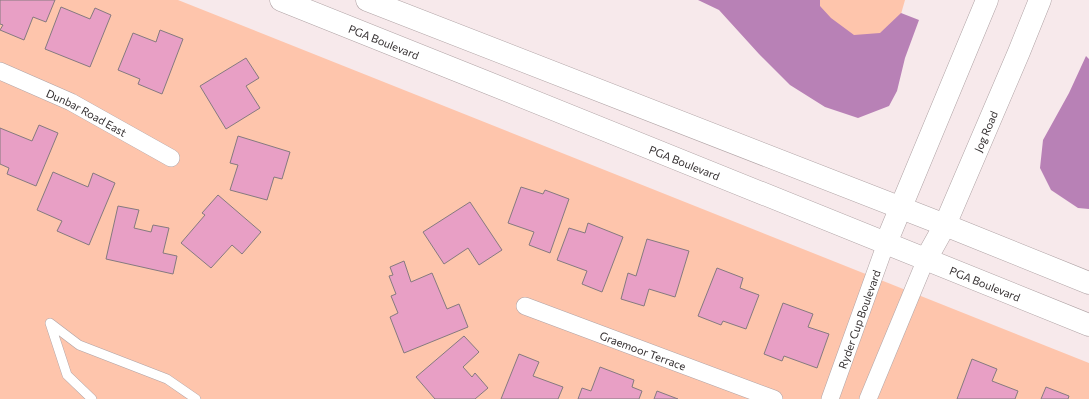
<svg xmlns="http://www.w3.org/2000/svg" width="1089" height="399" viewBox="0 0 1089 399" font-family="Commissioner,sans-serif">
	<rect width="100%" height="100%" fill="#f7e9eb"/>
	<path fill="#fec5ac" d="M0,0H178L1089,363V399H0Z
		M741,0H905L893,42L830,43Z"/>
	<path fill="#b881b6" d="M698,0H820V6L831,18L854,35L880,33L901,13L919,20L905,58L897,91L889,106L858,118L825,107L790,85L759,54L719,10Z
		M1086,56L1089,59V209L1078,208L1051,190L1040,168L1043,140L1069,93Z"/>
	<path fill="#e89fc5" stroke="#857a7f" d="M0,0H55L46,22L33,17L24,40L0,30L3,25L0,24Z
		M61,7L90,19L95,8L111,15L90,67L45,49Z
		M160,30L183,39L162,94L138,84L140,79L118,70L133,33L156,42Z
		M246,58L259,78L246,86L260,108L226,129L200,86Z
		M39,125L58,133L36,186L7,174L9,168L0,164V128L32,141Z
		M238,136L290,152L282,179L274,177L267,200L230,190L238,165L230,163Z
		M53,172L88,187L93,173L115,183L89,245L57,231L62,221L37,210Z
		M521,187L543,194L545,190L569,199L550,253L529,245L534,232L508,223Z
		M218,195L261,232L242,254L232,245L211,268L181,243L205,215L202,213Z
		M470,202L502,250L479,265L468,248L444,264L423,232Z
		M118,206L139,210L134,228L151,232L153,225L169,228L163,253L177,256L173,274L106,259Z
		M588,223L623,237L602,292L582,284L587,271L557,260L569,228L585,233Z
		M647,239L689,251L675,297L649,289L644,306L621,299L628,273L636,276Z
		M404,261L411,282L432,273L447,309L459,304L468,327L404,353L390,317L398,313L391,296L396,294L389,276L393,275L390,267Z
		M717,268L743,278L740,288L759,295L746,329L723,321L721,325L698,316Z
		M783,303L813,314L808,327L829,334L817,368L784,356L782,361L764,354Z
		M464,336L479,352L463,367L472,377L475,373L488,388L475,399H435L416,377Z
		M519,354L539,362L533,376L563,387L558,399H501Z
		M972,359L997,369L992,381L1018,391L1015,399H957Z
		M600,367L634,380L632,387L642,391L639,399H578L582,388L591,391Z
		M1046,387L1069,396L1068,399H1041Z
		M657,391L678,399H654Z"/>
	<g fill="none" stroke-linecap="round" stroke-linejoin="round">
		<g stroke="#b0a3a5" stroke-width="10">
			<path id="service" d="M92,399L67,375L50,323L79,345L167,379L196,399"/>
		</g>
		<g stroke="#b0a3a5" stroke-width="18">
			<g id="minor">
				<path id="s1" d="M0,71L71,102L171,158"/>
				<path id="s2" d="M525,306L774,399"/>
				<path id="s3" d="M830,399L886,243"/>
				<path d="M868,399L926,259"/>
			</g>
		</g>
		<g stroke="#b0a3a5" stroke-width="23">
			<g id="tertiary">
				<path d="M886,243L987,0"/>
				<path id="s4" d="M926,259L945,225L1019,52L1040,0"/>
			</g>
		</g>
		<g stroke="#b0a3a5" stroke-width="23">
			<g id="primary">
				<path id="s5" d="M281,0L486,82L1089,325"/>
				<path d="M367,0L945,225L1089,283"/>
			</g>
		</g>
		<use href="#service" stroke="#fff" stroke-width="9"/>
		<use href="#minor" stroke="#fff" stroke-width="17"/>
		<use href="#tertiary" stroke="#fff" stroke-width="22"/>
		<use href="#primary" stroke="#fff" stroke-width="22"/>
	</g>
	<g text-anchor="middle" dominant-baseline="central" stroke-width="3" stroke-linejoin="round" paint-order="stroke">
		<g font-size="11" fill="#342f30" stroke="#fef8f9">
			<text stroke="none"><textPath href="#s5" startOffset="111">PGA Boulevard</textPath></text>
			<text stroke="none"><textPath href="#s1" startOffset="96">Dunbar Road East</textPath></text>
			<text stroke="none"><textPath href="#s4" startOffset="141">Jog Road</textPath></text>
			<text stroke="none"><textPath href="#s5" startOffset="435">PGA Boulevard</textPath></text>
			<text stroke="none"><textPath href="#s5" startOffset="759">PGA Boulevard</textPath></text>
			<text stroke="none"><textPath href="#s3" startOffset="85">Ryder Cup Boulevard</textPath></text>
			<text stroke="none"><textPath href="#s2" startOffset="126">Graemoor Terrace</textPath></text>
		</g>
	</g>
</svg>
